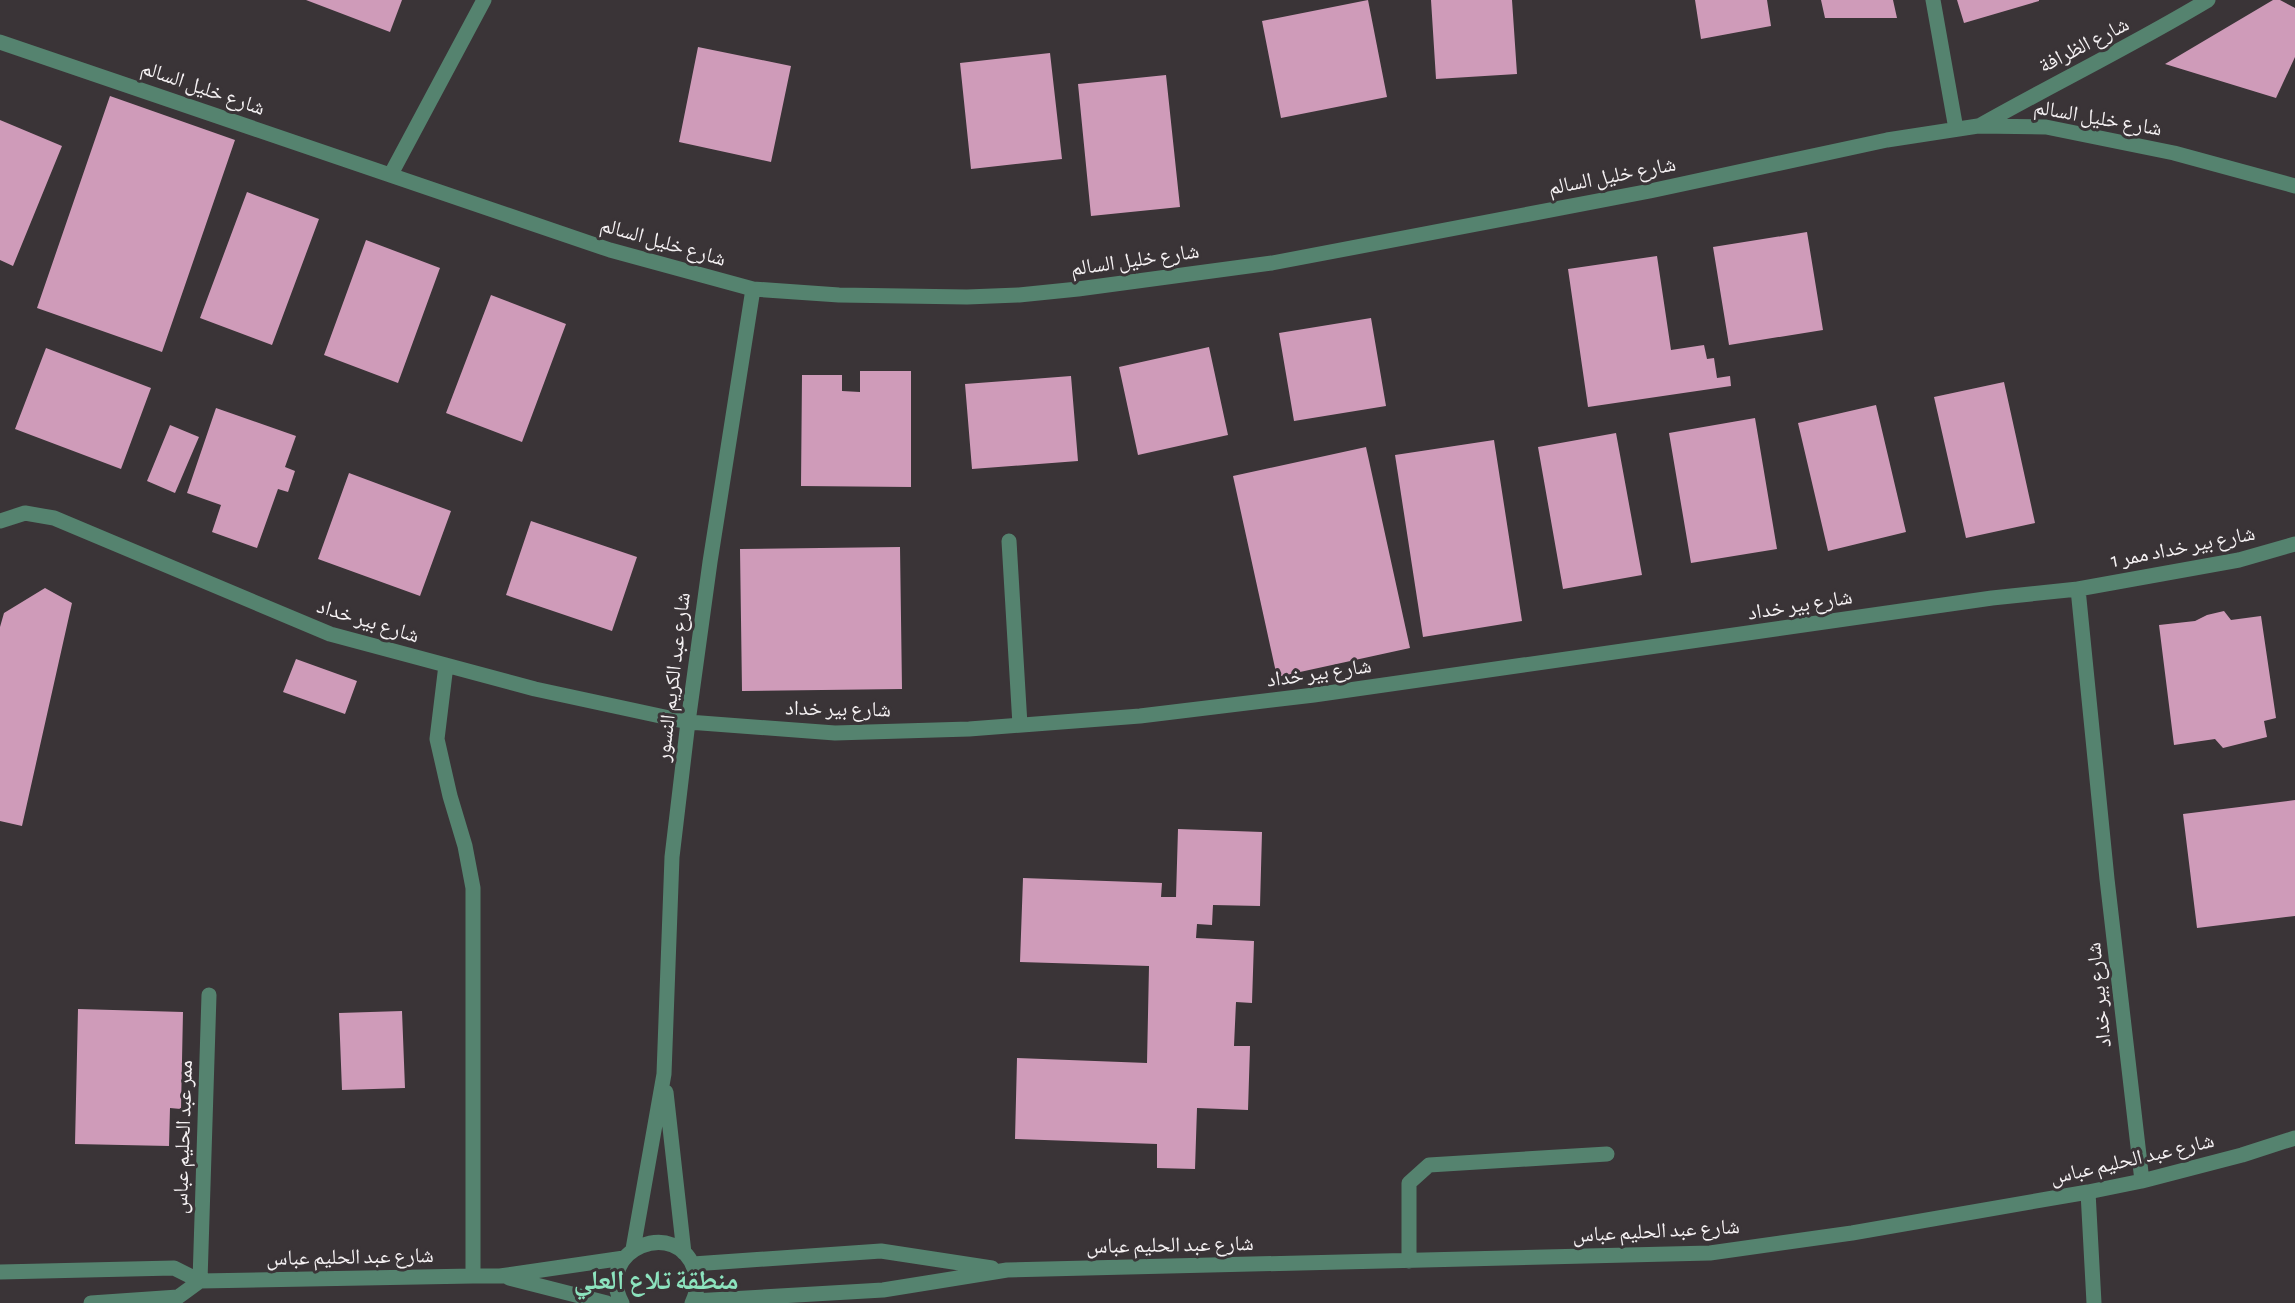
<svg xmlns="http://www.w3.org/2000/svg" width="2295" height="1303" viewBox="0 0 2295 1303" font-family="'Alegreya Sans','Noto Naskh Arabic',sans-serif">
	<rect width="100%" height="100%" fill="#3a3437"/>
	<path fill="#cf9bb9" d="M306,0H402L390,32Z
		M1368,0L1387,97L1281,118L1262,21Z
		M1431,0H1512L1517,74L1436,79Z
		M1695,0H1767L1771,26L1701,39Z
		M1821,0H1893L1897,18H1825Z
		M1957,0H2039V1L1964,23Z
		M2273,0H2280L2295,8V57L2276,98L2165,64Z
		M698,47L791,66L771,162L679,142Z
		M1050,53L1062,159L971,169L960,63Z
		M1166,75L1180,207L1091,216L1078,84Z
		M110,96L235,140L162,352L37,308Z
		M0,120L62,146L13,266L0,260Z
		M247,192L319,219L272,345L200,318Z
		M1807,232L1823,330L1729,345L1713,247Z
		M366,240L440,268L398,383L324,355Z
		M1657,256L1671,350L1704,345L1707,359L1714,358L1717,378L1730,376L1731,386L1588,407L1568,269Z
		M491,295L566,324L522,442L446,413Z
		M1371,318L1386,406L1294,421L1279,333Z
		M1209,347L1228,435L1138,455L1119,367Z
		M46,348L151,388L121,469L15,429Z
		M860,371H911V487L801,486L802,375H842V391L860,392Z
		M1071,376L1078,461L972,469L965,384Z
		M2004,382L2035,523L1966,538L1934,397Z
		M1876,405L1906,532L1828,551L1798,423Z
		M216,408L296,436L285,467L295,471L288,492L278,489L257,548L212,532L221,505L187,493Z
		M1755,418L1777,549L1691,563L1669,433Z
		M170,425L199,437L175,493L147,481Z
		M1616,433L1642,575L1563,589L1538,447Z
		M1494,440L1522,621L1423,637L1395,455Z
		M1366,447L1410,648L1277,677L1233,476Z
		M349,473L451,511L420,596L318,559Z
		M531,521L637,557L612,631L506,595Z
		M900,547L902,689L742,691L740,549Z
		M45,588L72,603L22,826L0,821V627L4,613Z
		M2224,611L2231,620L2261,616L2276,718L2264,721L2267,737L2223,748L2215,739L2174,745L2159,625L2195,621L2207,615Z
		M296,659L357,681L345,714L283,692Z
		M2295,800V916L2197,928L2183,814Z
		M1178,829L1262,832L1260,906L1213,905L1212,925L1197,924L1196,938L1254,941L1252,1003L1236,1002L1234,1046H1250L1248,1110L1197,1108L1195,1169L1157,1168V1144L1015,1139L1017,1058L1147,1063L1149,966L1020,962L1023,878L1162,883L1161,897H1176Z
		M78,1009L183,1012L181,1109L170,1108L169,1146L75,1144Z
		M402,1011L405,1088L342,1090L339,1013Z"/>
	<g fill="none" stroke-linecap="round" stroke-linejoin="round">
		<path stroke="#55836f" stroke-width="15" d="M1933,0L1956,129
			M0,42L610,250L753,289L839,295L967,297L1019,295L1078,289L1272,263L1650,191L1887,140L1978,126L2046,127L2174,153L2295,186
			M1979,126C2055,83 2133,45 2208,0
			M391,174L484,0
			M0,521L25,513L54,518L330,634L535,689L688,722L835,733L969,729L1140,716L1314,695L1992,598L2078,589L2107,879L2142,1181
			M1009,541L1020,725
			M2078,589L2239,560L2295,544
			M446,665L437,739L450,796L465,846L473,888V1276
			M666,1092L684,1253
			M2088,1192L2094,1303
			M633,1249L664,1074L672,857L688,722L710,562L753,289
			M1409,1261V1183L1429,1165L1607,1154
			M693,1264L881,1251L992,1268
			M0,1272L174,1268L200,1281L473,1276H500L624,1258
			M509,1278L607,1303
			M200,1281L209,995
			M693,1301L883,1290L1007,1270L1710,1253L1852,1233L2088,1192L2142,1181L2242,1155L2295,1138
			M91,1303L178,1297L200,1281
			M622,1303C593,1250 678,1215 695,1271C699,1282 697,1293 692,1303"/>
	</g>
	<g text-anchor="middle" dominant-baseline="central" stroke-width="6" stroke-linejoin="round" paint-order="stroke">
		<g font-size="21" fill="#f5f1f3" stroke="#3a3437">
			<text transform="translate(2084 45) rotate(-27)">شارع الظرافة</text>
			<text transform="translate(203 88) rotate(19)">شارع خليل السالم</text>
			<text transform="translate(2098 118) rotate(10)">شارع خليل السالم</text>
			<text transform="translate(1612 176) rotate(-11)">شارع خليل السالم</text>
			<text transform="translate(663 242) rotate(16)">شارع خليل السالم</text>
			<text transform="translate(1135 260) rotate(-8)">شارع خليل السالم</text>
			<text transform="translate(2183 547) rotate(-11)">شارع بير خداد ممر 1</text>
			<text transform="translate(1800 605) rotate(-9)">شارع بير خداد</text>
			<text transform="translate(368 621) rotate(17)">شارع بير خداد</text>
			<text transform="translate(1319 673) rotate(-8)">شارع بير خداد</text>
			<text transform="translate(673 677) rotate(-83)">شارع عبد الكريم النسور</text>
			<text transform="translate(838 709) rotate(1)">شارع بير خداد</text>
			<text transform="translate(2099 995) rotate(-96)">شارع بير خداد</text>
			<text transform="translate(183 1137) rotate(-88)">ممر عبد الحليم عباس</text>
			<text transform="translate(2132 1159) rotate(-13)">شارع عبد الحليم عباس</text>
			<text transform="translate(1656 1231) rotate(-3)">شارع عبد الحليم عباس</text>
			<text transform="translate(1170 1245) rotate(-1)">شارع عبد الحليم عباس</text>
			<text transform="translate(350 1257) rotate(-1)">شارع عبد الحليم عباس</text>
		</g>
		<g font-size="27" font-weight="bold" fill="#8ce3be" stroke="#3a3437">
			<text x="656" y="1280">منطقة تلاع العلي</text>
		</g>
	</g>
</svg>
